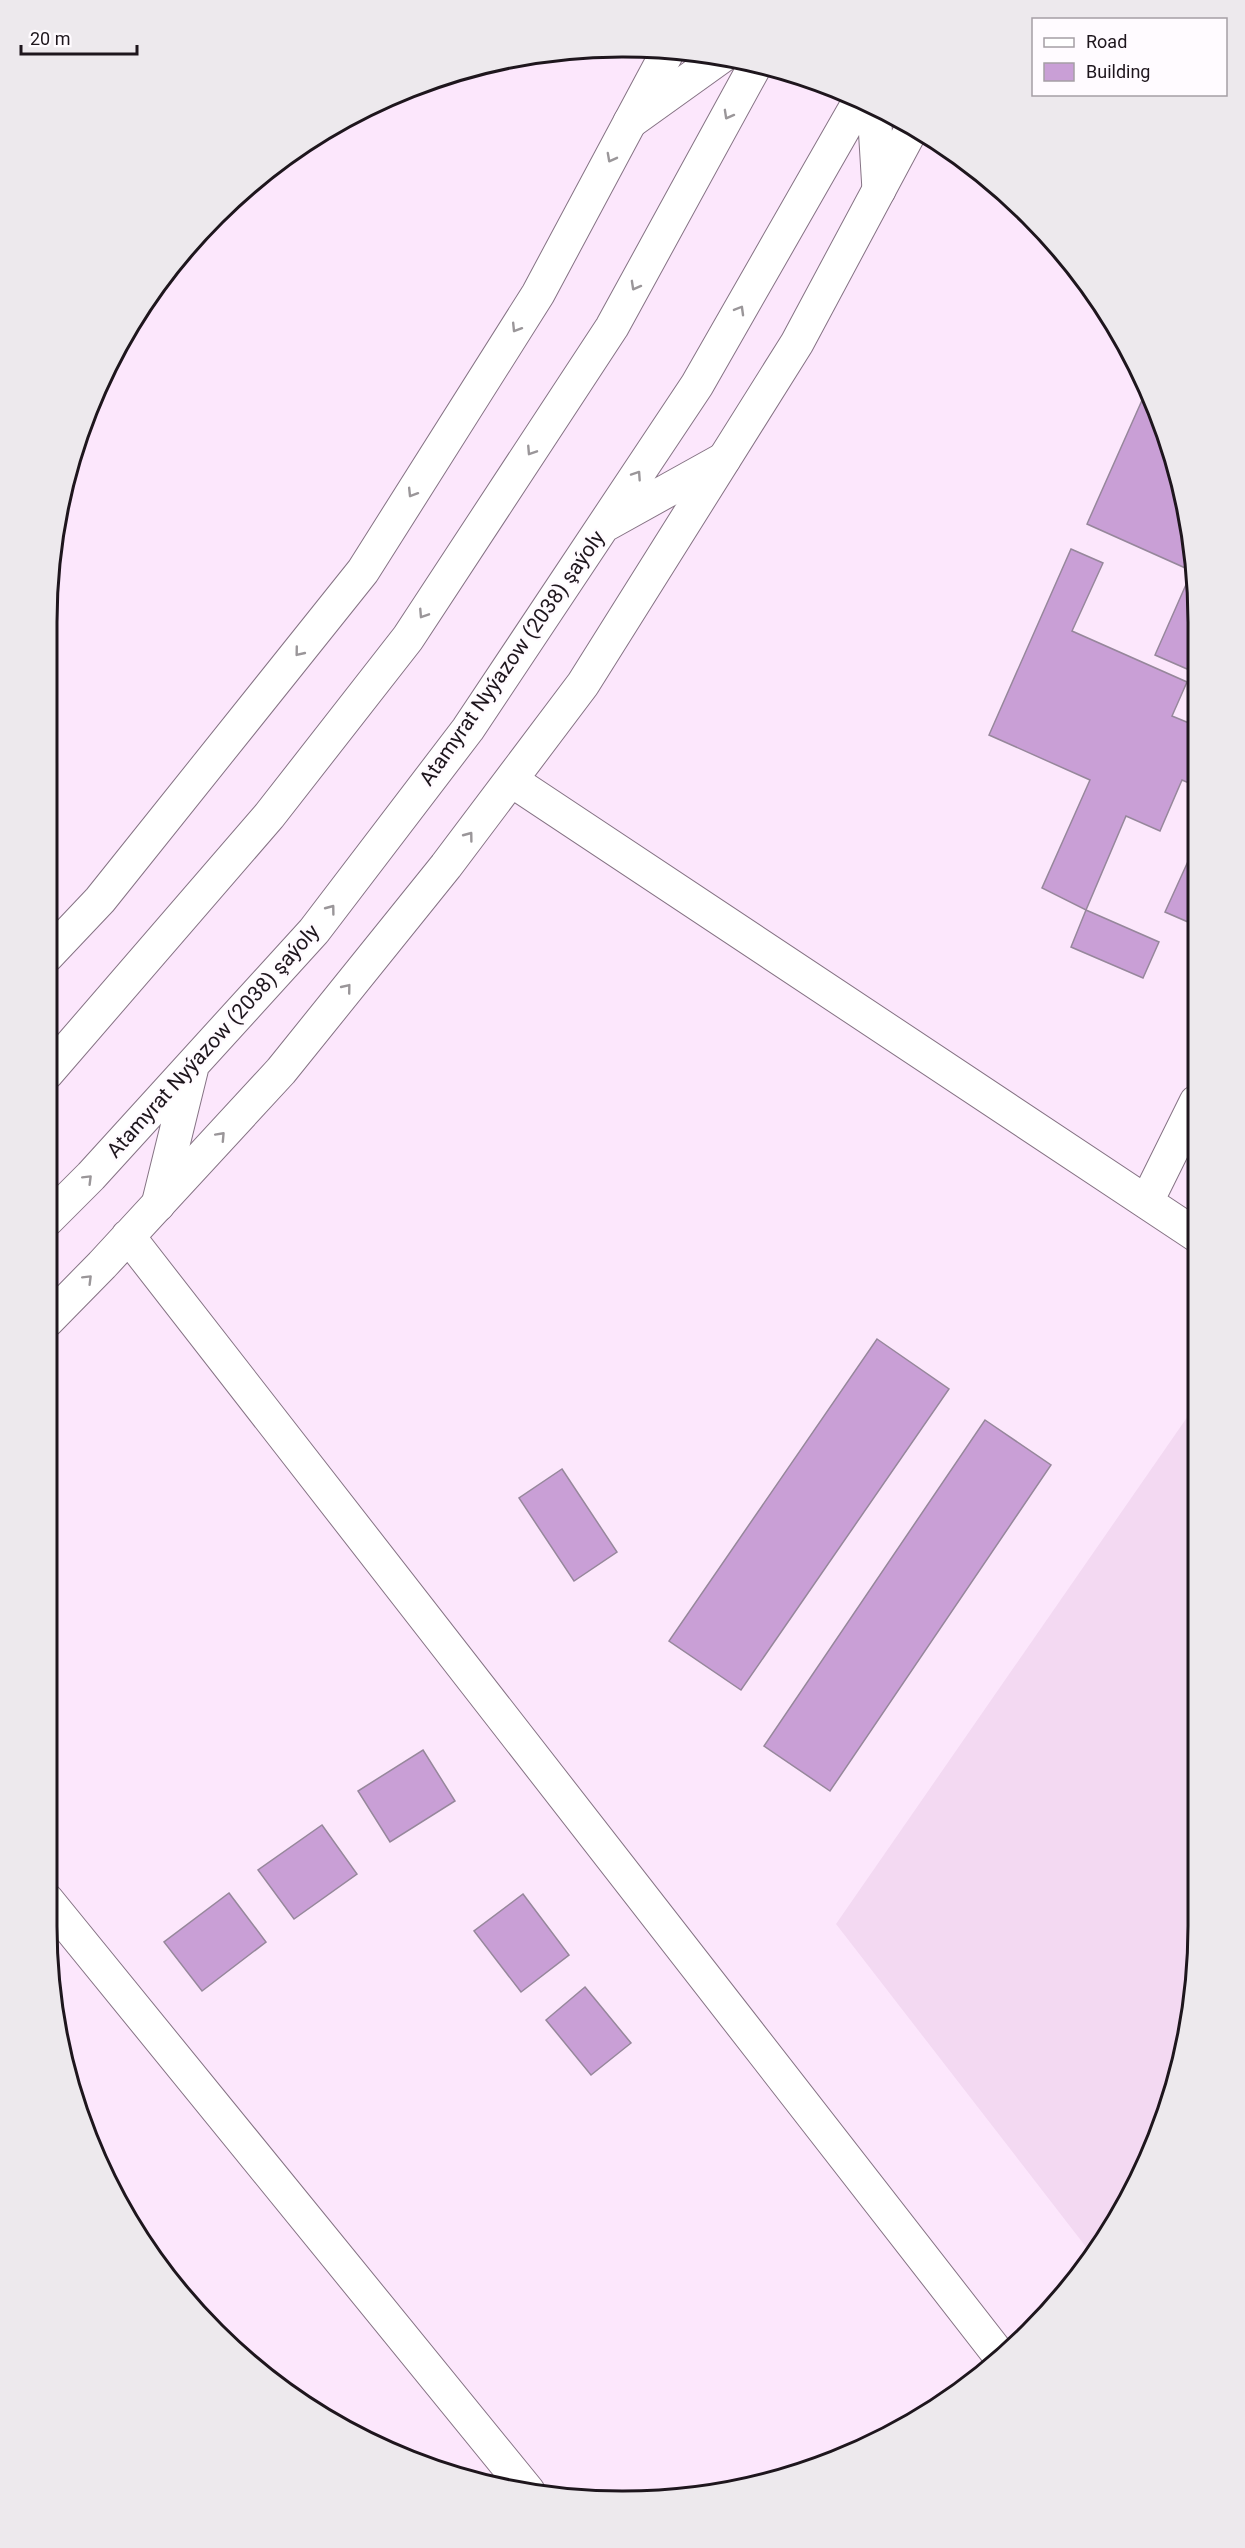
<svg xmlns="http://www.w3.org/2000/svg" width="1245" height="2548" viewBox="0 0 1245 2548" font-family="Roboto,sans-serif">
	<rect width="100%" height="100%" fill="#fce7fc"/>
	<path fill="#f3d9f2" d="M1197,1403L1198,1926L1187,2038L1155,2146L1101,2246L1093,2256L836,1924Z"/>
	<path fill="#c99fd6" stroke="#96879b" stroke-width="1.5" d="M1147,389L1155,402L1194,547V672L1155,655L1192,571L1087,524Z
		M1071,549L1103,563L1072,631L1187,682L1172,716L1194,725V785L1182,780L1160,831L1126,816L1086,910L1042,888L1090,780L989,735Z
		M1195,846V925L1165,912Z
		M1086,910L1159,942L1143,978L1071,947Z
		M877,1339L949,1389L741,1690L669,1641Z
		M985,1420L1051,1465L830,1791L764,1746Z
		M562,1469L617,1552L574,1581L519,1498Z
		M423,1750L455,1801L390,1842L358,1791Z
		M322,1825L357,1874L294,1919L258,1870Z
		M229,1893L266,1942L202,1991L164,1942Z
		M523,1894L569,1955L521,1992L474,1931Z
		M585,1987L631,2043L591,2075L546,2020Z"/>
	<g fill="none" stroke-linecap="round" stroke-linejoin="round">
		<g stroke="#857384" stroke-width="35">
			<path id="minor" d="M511,780L1196,1235
				M47,956L100,900L363,571L538,294L668,51
				M1147,1201L1196,1102
				M128,1236L999,2355
				M47,1321L102,1265L281,1071L446,866L583,684L797,343L911,130
				M47,1900L528,2491"/>
		</g>
		<g stroke="#857384" stroke-width="35">
			<path id="primary" d="M874,108L879,190
				M630,122L722,56
				M607,524L724,459
				M47,1073L269,816L408,638L612,327L756,64
				M158,1205L192,1067
				M47,1220L91,1176L314,931L468,729L697,385L860,100"/>
		</g>
		<use href="#minor" stroke="#fff" stroke-width="33"/>
		<use href="#primary" stroke="#fff" stroke-width="33"/>
	</g>
	<defs><path id="oneway-chevron" d="M-2-3.5L2.5 0L-2 3.5" fill="none" stroke-width="1.6" stroke-linecap="round" stroke-linejoin="round" transform="scale(1.5)"/></defs>
	<g stroke="#9a9699">
		<use href="#oneway-chevron" transform="translate(728 115) rotate(119)"/>
		<use href="#oneway-chevron" transform="translate(611 158) rotate(118)"/>
		<use href="#oneway-chevron" transform="translate(635 286) rotate(119)"/>
		<use href="#oneway-chevron" transform="translate(740 310) rotate(-60)"/>
		<use href="#oneway-chevron" transform="translate(516 328) rotate(122)"/>
		<use href="#oneway-chevron" transform="translate(531 451) rotate(123)"/>
		<use href="#oneway-chevron" transform="translate(637 475) rotate(-56)"/>
		<use href="#oneway-chevron" transform="translate(412 493) rotate(122)"/>
		<use href="#oneway-chevron" transform="translate(423 614) rotate(123)"/>
		<use href="#oneway-chevron" transform="translate(299 652) rotate(129)"/>
		<use href="#oneway-chevron" transform="translate(469 836) rotate(-53)"/>
		<use href="#oneway-chevron" transform="translate(331 909) rotate(-53)"/>
		<use href="#oneway-chevron" transform="translate(347 988) rotate(-51)"/>
		<use href="#oneway-chevron" transform="translate(221 1136) rotate(-47)"/>
		<use href="#oneway-chevron" transform="translate(88 1179) rotate(-45)"/>
		<use href="#oneway-chevron" transform="translate(88 1279) rotate(-45)"/>
	</g>
	<g text-anchor="middle" dominant-baseline="central" stroke-width="5" stroke-linejoin="round" paint-order="stroke">
		<g font-size="21" fill="#1e161d" stroke="#fffbff">
			<text transform="translate(512 658) rotate(-55)">Atamyrat Nyýazow (2038) şaýoly</text>
			<text transform="translate(213 1041) rotate(-48)">Atamyrat Nyýazow (2038) şaýoly</text>
		</g>
	</g>
	<path d="M0 0H1245V2548H0ZM622 57H623A565 565 0 0 1 1188 622V1926A565 565 0 0 1 623 2491H622A565 565 0 0 1 57 1926V622A565 565 0 0 1 622 57Z" fill="#ede9ed" fill-rule="evenodd"/>
	<path fill="none" stroke="#1e161d" stroke-width="3" d="M622 57H623A565 565 0 0 1 1188 622V1926A565 565 0 0 1 623 2491H622A565 565 0 0 1 57 1926V622A565 565 0 0 1 622 57Z"/>
	<rect x="1032" y="18" width="195" height="78" fill="#fffbff" stroke="#a59fa5" stroke-width="1.5"/>
	<rect x="1044" y="38" width="30" height="9" fill="#ffffff" stroke="#a59fa5" stroke-width="1.5"/>
	<text x="1086" y="48" font-size="18" fill="#1e161d">Road</text>
	<rect x="1044" y="63" width="30" height="18" fill="#c99fd6" stroke="#a59fa5" stroke-width="1.5"/>
	<text x="1086" y="78" font-size="18" fill="#1e161d">Building</text>
	<path d="M21 45v9h116v-9" fill="none" stroke="#1e161d" stroke-width="3"/>
	<text x="30" y="45" font-size="18" fill="#1e161d" stroke="#fffbff" stroke-width="4.5" paint-order="stroke">20 m</text>
</svg>
